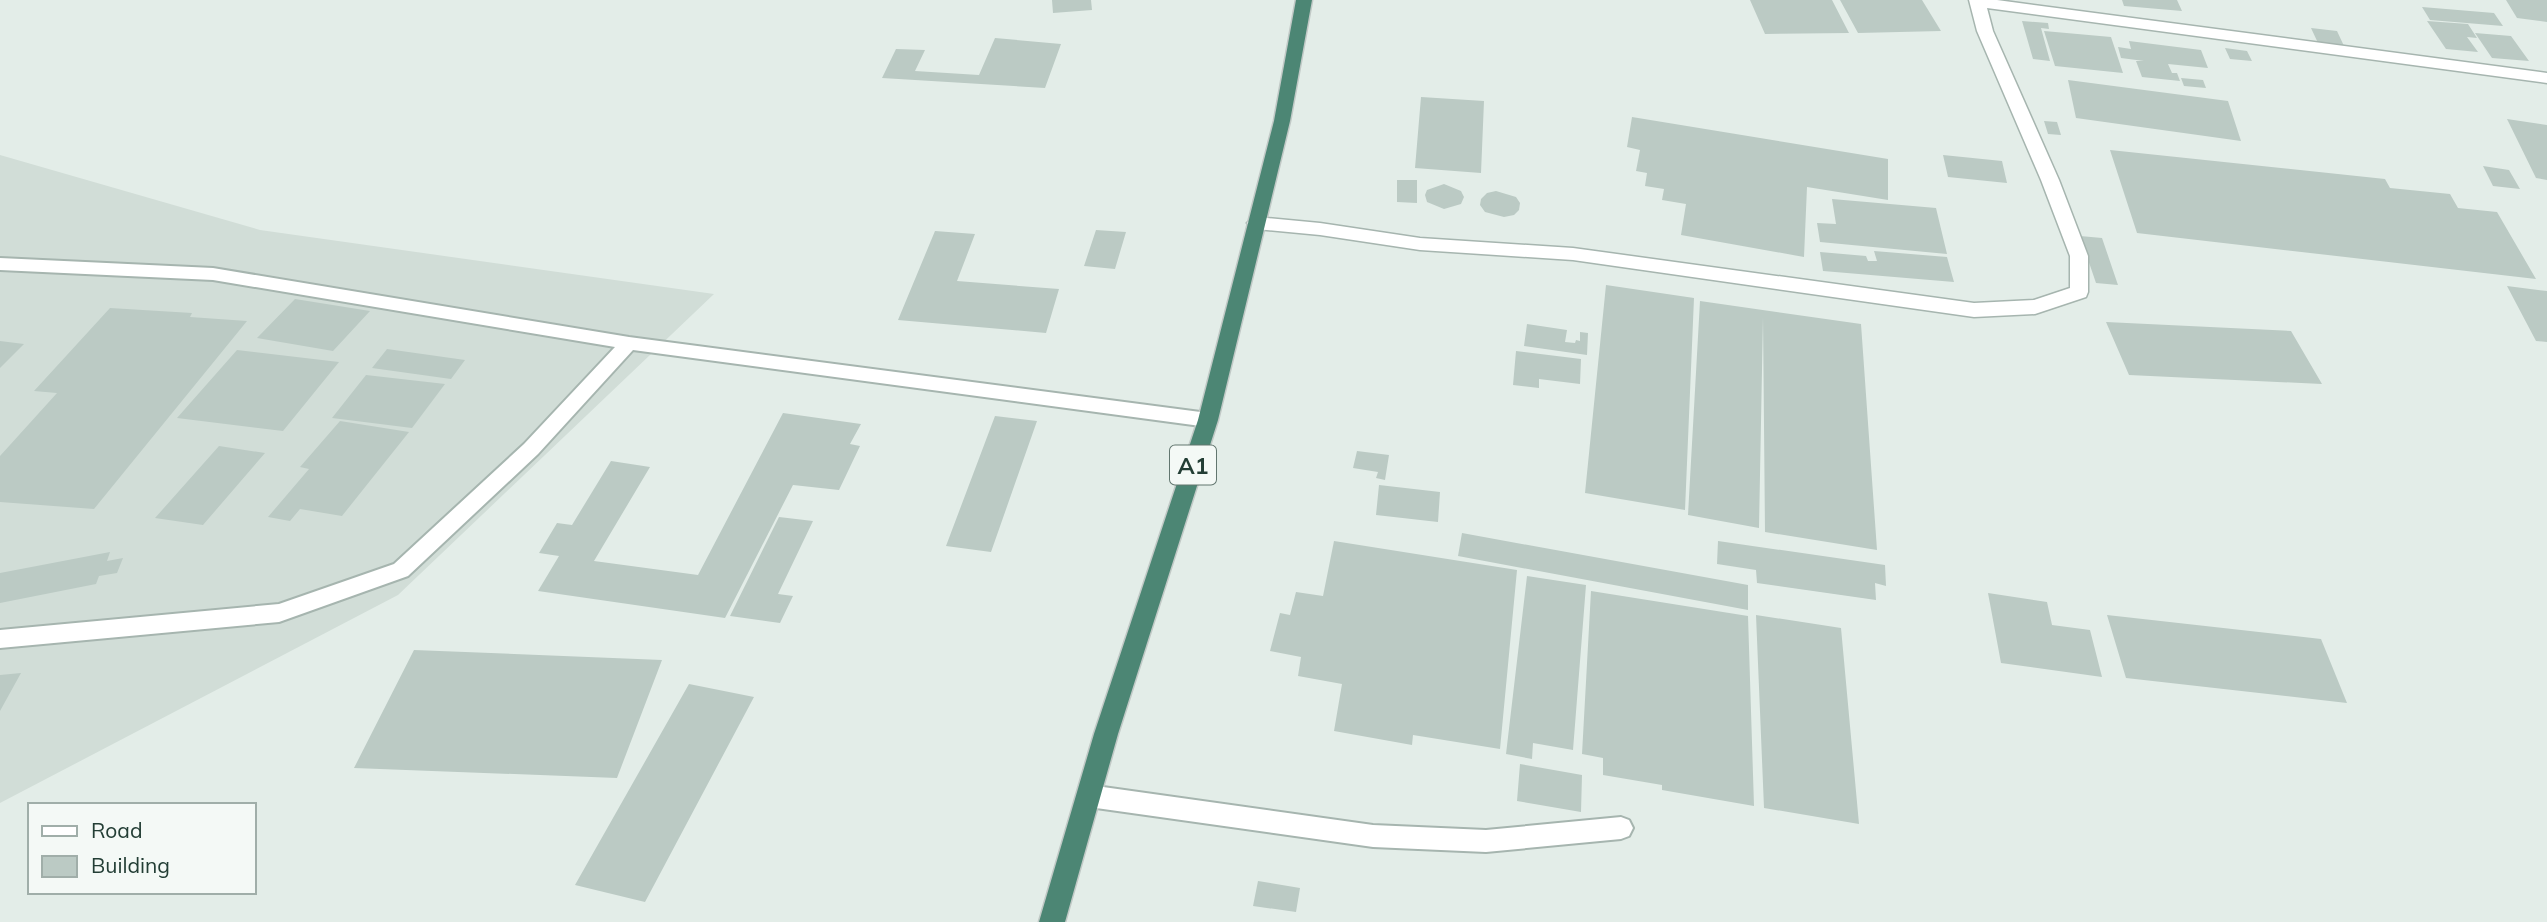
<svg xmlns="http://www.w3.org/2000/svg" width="2547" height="922" viewBox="0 0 2547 922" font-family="Mulish,sans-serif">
	<rect width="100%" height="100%" fill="#e3ede8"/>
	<path fill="#d1ddd7" d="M0,155L260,230L714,294L398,595L0,803Z"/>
	<path fill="#bbcac4" d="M1052,0H1091L1092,10L1053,13Z
		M1750,0H1832L1849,33L1765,34Z
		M1840,0H1922L1941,31L1858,33Z
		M2122,0H2177L2182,11L2124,6Z
		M2506,0H2547V22L2517,18Z
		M2422,7L2494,13L2503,26L2430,20Z
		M2022,21L2048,23L2049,29L2041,28L2050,61L2033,59Z
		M2427,21L2468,24L2477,38L2467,37L2478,52L2446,49Z
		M2311,28L2337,31L2344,46L2318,43Z
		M2044,31L2111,37L2123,73L2055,66Z
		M2475,33L2511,36L2529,61L2492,58Z
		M995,38L1061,44L1045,88L882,78L896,49L925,50L915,71L979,75Z
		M2129,41L2201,50L2208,68L2168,64L2172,73H2177L2180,81L2142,77L2136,61H2144L2121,58L2118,47L2131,49Z
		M2225,48L2247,51L2252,61L2230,59Z
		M2181,78L2203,80L2206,88L2184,86Z
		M2068,80L2228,101L2241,141L2076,118Z
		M1421,97L1484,101L1481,173L1415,168Z
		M1632,117L1888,159V200L1807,187L1804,257L1681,235L1686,204L1662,200L1664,189L1645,186L1647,173L1636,171L1640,150L1627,147Z
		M2507,119L2547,125V180L2536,178Z
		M2044,121L2057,122L2061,135L2048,134Z
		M2110,150L2385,179L2390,188L2450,194L2458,208L2497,212L2536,279L2137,233Z
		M1943,155L2002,161L2007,183L1948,177Z
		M2483,166L2509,170L2520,189L2493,186Z
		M1397,180H1417V203L1397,202Z
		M1444,184L1461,191L1464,197L1461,204L1444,209L1427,202L1425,195L1427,190Z
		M1496,191L1516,197L1520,203L1519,210L1514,215L1504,217L1485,212L1480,205L1481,199L1487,193Z
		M1832,199L1936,208L1947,254L1820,242L1817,223L1836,224Z
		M1096,230L1126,232L1115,269L1084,266Z
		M935,231L975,234L957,281L1059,289L1046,333L898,320Z
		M2080,236L2102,238L2118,285L2096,283Z
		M1874,251L1947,257L1954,282L1823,271L1820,252L1866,256L1868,261H1877Z
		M1606,285L1694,298L1685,510L1585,493Z
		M2507,286L2547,291V342L2536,341Z
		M295,299L370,311L333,351L257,338Z
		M1700,301L1861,324L1877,550L1765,532L1763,317L1759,528L1688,515Z
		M110,308L192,313L190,317L247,321L94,509L0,502V456L57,393L34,391Z
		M2106,322L2291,331L2322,384L2129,375Z
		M1527,324L1567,330L1565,342L1575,343L1576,340L1580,341V332L1588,333L1587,355L1524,346Z
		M0,341L24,344L0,368Z
		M387,349L465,360L451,379L372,368Z
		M237,350L339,362L283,431L177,418Z
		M1516,351L1581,359L1580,384L1539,379V388L1513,385Z
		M366,375L445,384L412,428L332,418Z
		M783,413L861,424L850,444L860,446L839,490L793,485L725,618L538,591L559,556L539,553L557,523L572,525L611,461L650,467L594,561L698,575Z
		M995,416L1037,421L991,552L946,546Z
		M340,421L409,432L342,516L300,509L290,521L268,517L309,469L300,467Z
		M219,446L265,453L203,525L155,518Z
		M1357,451L1389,455L1385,480L1376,478L1378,472L1353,468Z
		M1379,485L1440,492L1438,522L1376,515Z
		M779,517L813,521L778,594L793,596L780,623L730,616Z
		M1462,533L1748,585V610L1458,556Z
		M1334,541L1517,570L1500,749L1413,735L1412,745L1334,731L1342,684L1298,676L1301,657L1270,651L1280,613L1290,615L1296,592L1323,596Z
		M1718,541L1885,565L1886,586L1875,583L1876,600L1757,583L1756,570L1717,564Z
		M110,552L107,561L123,558L117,573L99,576L96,584L0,603V573Z
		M1527,576L1586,585L1573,750L1533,743L1532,759L1506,754Z
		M1591,591L1748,616L1754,806L1662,790V785L1603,775V758L1582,754Z
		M1988,593L2047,602L2052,625L2090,630L2102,677L2001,663Z
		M1756,615L1841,628L1859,824L1764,808Z
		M2107,615L2321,639L2347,703L2126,678Z
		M414,650L662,660L617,778L354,768Z
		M21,673L0,711V675Z
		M689,684L754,697L645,902L575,885Z
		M1520,764L1582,775L1581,812L1517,801Z
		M1258,881L1300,888L1296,912L1253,906Z"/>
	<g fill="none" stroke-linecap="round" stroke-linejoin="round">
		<g stroke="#a6b5af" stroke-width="4">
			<path id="service" d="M0,258L213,268L629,337L1208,413L1215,415L1217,420L1215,425L1208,427L633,350L538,454L408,576L279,622L0,648V630L279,604L394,564L524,444L615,347L213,280L0,270Z
				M1089,785L1373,825L1486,830L1621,817L1629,820L1633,828L1629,836L1621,839L1486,852L1373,847L1089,807L1081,804L1077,796L1081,788Z"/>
		</g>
		<g stroke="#a6b5af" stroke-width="3">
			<path id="minor" d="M1969,0H1997L2547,73V83L1987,8L1993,31L2059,180L2088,256V292L2086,297L2035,314L1974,317L1573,260L1420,250L1320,235L1256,229L1247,223L1256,217L1320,223L1420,238L1573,248L1974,303L2034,300L2070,288V256L2041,180L1977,31Z"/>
		</g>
		<g stroke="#c1c9c6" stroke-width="3">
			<path id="trunk" d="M1296,0H1312L1290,121L1218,420L1118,734L1065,922H1039L1094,734L1198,420L1274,121Z"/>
		</g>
		<use href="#service" fill="#fff" fill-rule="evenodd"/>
		<use href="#minor" fill="#fff" fill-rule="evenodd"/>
		<use href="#trunk" fill="#4c8674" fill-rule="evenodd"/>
	</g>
	<g text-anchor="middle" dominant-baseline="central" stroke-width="5" stroke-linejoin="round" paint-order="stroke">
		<rect fill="#f4f9f6" stroke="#62766f" stroke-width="2" x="1170" y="445.5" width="46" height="39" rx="5"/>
		<g font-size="23" font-weight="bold" fill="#233e35">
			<text x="1193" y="465">A1</text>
		</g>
	</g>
	<rect x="28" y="803" width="228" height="91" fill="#f4f9f6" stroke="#a0aea9" stroke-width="2"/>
	<rect x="42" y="826" width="35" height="10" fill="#ffffff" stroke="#a0aea9" stroke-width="2"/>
	<text x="91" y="838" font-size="21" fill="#233e35">Road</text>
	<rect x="42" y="856" width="35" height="21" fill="#bbcac4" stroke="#a0aea9" stroke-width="2"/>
	<text x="91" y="873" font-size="21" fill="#233e35">Building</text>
</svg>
